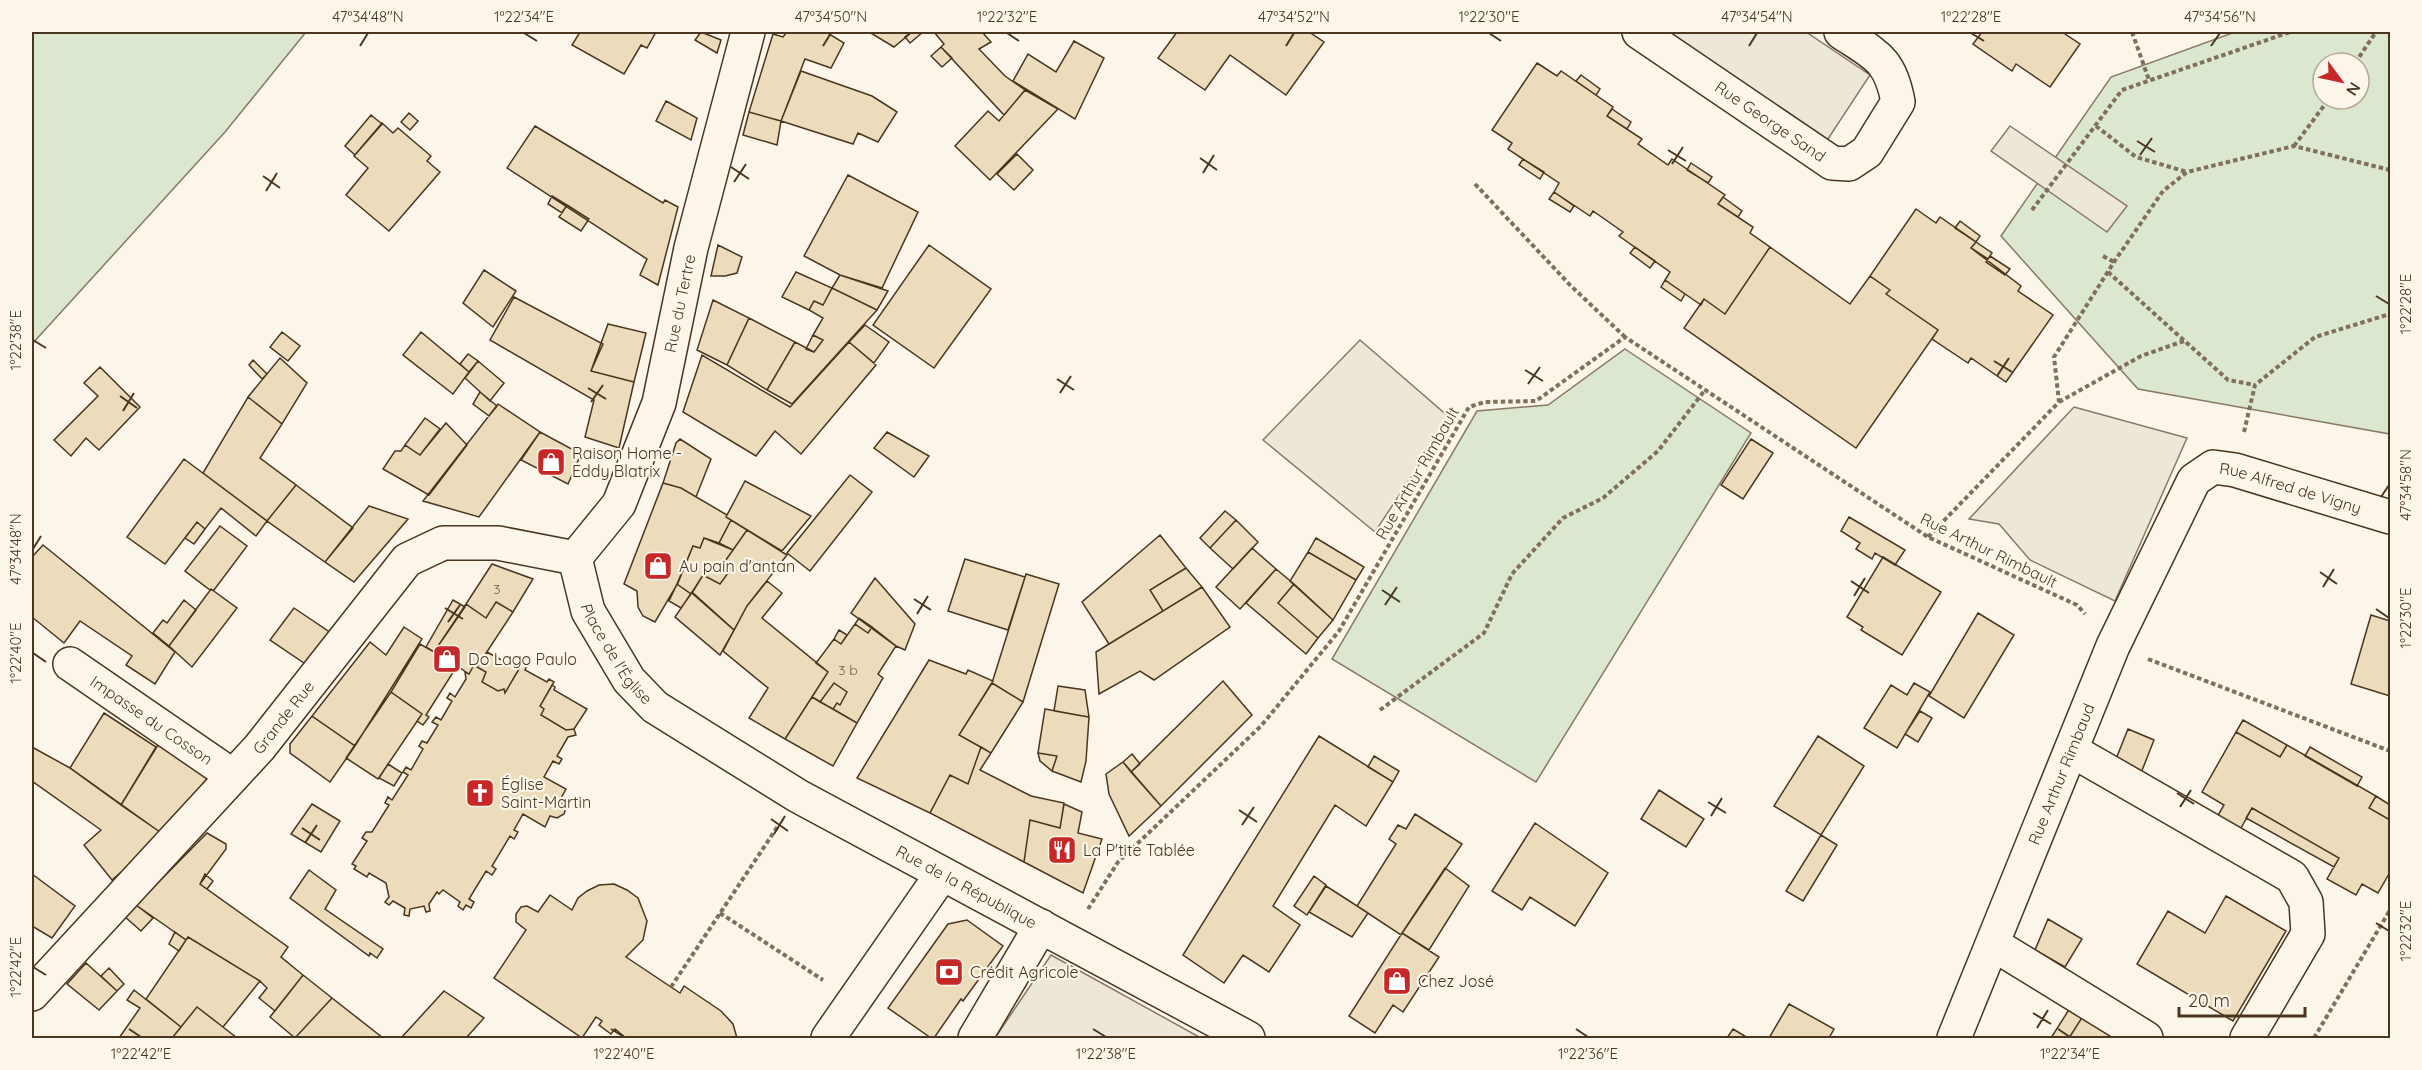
<svg xmlns="http://www.w3.org/2000/svg" width="2422" height="1070" viewBox="0 0 2422 1070" font-family="Quicksand,sans-serif">
	<rect width="100%" height="100%" fill="#fbf6e9"/>
	<path fill="#dce7d0" stroke="#887966" stroke-width="1.5" fill-rule="evenodd" d="M32,32H306L225,132L32,344Z
		M2235,32H2390V434L2138,389L2001,236L2111,77ZM2323,63H2359V99H2323Z
		M1625,349L1751,433L1536,782L1332,659L1477,411L1548,405Z"/>
	<path fill="#ede7d9" stroke="#887966" stroke-width="1.5" d="M1665,32H1806L1870,75L1826,142Z
		M2010,126L2127,206L2107,232L1991,151Z
		M1360,340L1450,418L1375,532L1263,440Z
		M2074,407L2187,438L2115,601L2030,560L1999,524L1969,519Z
		M1051,955L1201,1038H995Z"/>
	<path fill="#ecdcbc" stroke="#4a3520" stroke-width="1.5" d="M580,32H656L647,48L641,45L624,74L572,45Z
		M701,32L721,40L717,53L695,40Z
		M787,32H826L844,43L831,68L805,59L781,121L749,112L773,34L783,37Z
		M869,32H912L894,47Z
		M912,32H923L910,43L905,37Z
		M934,32H982L991,42L979,49L1005,76L1025,90L1004,115L941,47L944,44Z
		M1177,32H1309L1324,42L1286,95L1230,55L1205,90L1158,58Z
		M1982,32H2062L2080,44L2050,87L2016,64L2012,71L1973,44Z
		M1074,41L1104,58L1075,119L1013,81L1028,54L1056,72Z
		M941,47L952,58L942,67L931,56Z
		M1537,63L1557,76L1561,71L1613,107L1607,116L1642,139L1638,144L1668,165L1672,159L1725,195L1718,204L1753,227L1750,233L1770,247L1725,314L1704,299L1701,305L1665,280L1670,272L1619,236L1623,232L1593,211L1590,216L1554,192L1559,183L1508,149L1512,143L1492,130Z
		M801,71L872,96L894,110L897,112L878,142L858,133L853,144L781,121Z
		M1581,75L1600,89L1596,95L1576,81Z
		M1025,90L1058,109L990,180L955,146L988,111L999,121Z
		M666,101L697,118L691,140L656,121Z
		M1612,109L1631,122L1627,129L1607,116Z
		M749,112L781,121L777,145L743,135Z
		M409,113L418,121L410,130L401,122Z
		M371,115L382,124L355,155L345,146Z
		M382,123L393,133L398,128L431,156L427,161L440,172L389,231L346,195L368,168L354,156Z
		M535,126L663,203L665,200L678,207L658,285L640,275L647,259L507,168Z
		M1017,154L1033,170L1014,190L997,174Z
		M1523,159L1544,172L1540,179L1519,165Z
		M1691,163L1712,177L1708,183L1687,170Z
		M848,175L918,212L882,288L840,275L804,256Z
		M1554,192L1574,206L1570,212L1549,199Z
		M552,196L567,205L562,213L548,204Z
		M1723,197L1742,211L1738,217L1718,204Z
		M567,205L589,219L581,231L559,217Z
		M1916,209L1936,223L1940,217L1976,242L1971,248L2021,286L2018,291L2053,315L2006,382L1971,358L1968,363L1932,339L1938,330L1886,294L1890,290L1870,276Z
		M1960,221L1980,236L1976,242L1955,228Z
		M1976,242L1992,253L1988,259L1971,248Z
		M718,245L742,257L737,273L725,276H711Z
		M929,245L991,289L934,368L873,325Z
		M1635,247L1655,261L1650,268L1630,253Z
		M1770,247L1850,304L1870,276L1890,290L1886,294L1938,330L1856,448L1684,328L1704,299L1725,314Z
		M1990,256L2010,269L2005,275L1986,262Z
		M484,270L516,291L493,327L463,303Z
		M796,272L832,288L823,305L814,301L809,310L782,297Z
		M840,275L888,291L877,310L832,288Z
		M1665,280L1685,294L1681,301L1661,287Z
		M832,288L877,310L792,404L767,390L795,342L814,352L823,340L813,335L823,318L809,310L814,301L823,305Z
		M514,297L603,344L591,371L634,382L619,448L585,437L594,400L490,340Z
		M713,300L749,318L727,365L697,350Z
		M749,318L795,342L767,390L727,365Z
		M608,324L646,333L634,382L591,371Z
		M865,325L889,342L874,363L849,342Z
		M282,332L300,346L288,361L270,347Z
		M421,332L469,372L453,394L403,355Z
		M813,335L823,340L814,352L806,349Z
		M849,342L876,365L801,454L775,431L756,456L683,412L702,355L790,407Z
		M468,354L478,361L469,372L460,364Z
		M280,358L307,383L282,424L248,397Z
		M253,360L267,374L262,379L249,365Z
		M478,361L504,383L490,401L465,378Z
		M100,367L140,407L99,450L86,438L71,456L54,440L98,396L84,383Z
		M480,392L497,406L489,416L473,404Z
		M248,397L282,424L260,458L296,485L267,521L203,473Z
		M498,404L540,432L479,517L423,501Z
		M425,418L440,429L420,455L405,445Z
		M446,423L467,445L429,495L383,469L395,451H401L405,445L420,455Z
		M540,432L581,454L568,484L521,460Z
		M887,432L929,456L914,477L874,448Z
		M680,439L711,459L696,497L681,488L663,483L676,443Z
		M1751,439L1773,453L1743,499L1721,485Z
		M184,459L267,521L256,536L221,508L205,529L197,522L165,564L127,537Z
		M850,475L872,492L810,571L787,553Z
		M745,481L811,516L782,551L726,517Z
		M663,483L681,488L727,515L726,517L731,520L719,543L704,538L700,548L693,546L678,583L655,622L643,616L638,607L637,591L624,584Z
		M296,485L353,528L325,562L267,521Z
		M369,506L408,519L354,582L325,562Z
		M1225,511L1236,520L1210,548L1200,538Z
		M1849,517L1905,550L1895,565L1875,553L1872,559L1856,549L1860,543L1841,531Z
		M731,520L747,530L733,550L719,543Z
		M1236,520L1258,542L1233,569L1210,548Z
		M197,522L205,529L194,544L185,538Z
		M220,526L247,546L214,590H210L185,571Z
		M747,530L787,555L747,606L734,630L692,593L703,575L720,584L731,569L723,564Z
		M1160,535L1186,568L1150,590L1163,611L1109,644L1082,602Z
		M704,538L733,550L723,564L731,569L720,584L703,575L691,594L677,584L693,546L700,548Z
		M1316,538L1364,567L1356,580L1308,552Z
		M43,545L175,652L155,684L126,665L132,656L80,621L64,643L32,617V557Z
		M1252,548L1276,569L1240,609L1216,587Z
		M1308,552L1356,580L1333,620L1290,581Z
		M1883,557L1941,592L1902,655L1861,630L1863,627L1847,617Z
		M965,559L1025,577L1008,630L948,611Z
		M492,564L533,579L513,612L496,602L486,618L466,604Z
		M1186,568L1202,587L1163,611L1150,590Z
		M1276,569L1294,584L1278,603L1318,638L1306,654L1246,603Z
		M1026,574L1059,584L1023,702L992,683Z
		M875,578L915,624L905,650L896,646L851,613Z
		M767,581L782,593L762,618L828,672L785,739L749,718L768,688L723,651L747,606Z
		M677,584L691,594L681,608L669,601Z
		M1294,584L1333,620L1318,638L1278,603Z
		M1202,587L1230,627L1154,680L1140,671L1099,694L1096,652Z
		M211,589L237,608L192,667L169,646Z
		M692,592L734,630L720,655L675,617Z
		M184,600L196,610L169,646L153,633L163,620L167,623Z
		M453,600L465,607L434,652L426,647Z
		M496,602L513,612L477,667L474,665L469,674L457,666L426,715L429,717L423,725L417,721L422,714L391,692L420,644L434,652L466,604L486,618Z
		M294,608L331,633L307,665L270,640Z
		M1978,613L2014,635L1964,718L1929,696Z
		M2371,615L2390,621V696L2351,684Z
		M859,618L872,627L868,633L855,624Z
		M855,624L868,633L872,627L896,646L878,674L883,678L857,723L833,709L837,703L840,705L847,692L834,683L820,702L812,697L828,672L816,663L834,639L841,644Z
		M404,627L422,639L355,746L312,716L370,642L386,655Z
		M839,630L847,635L841,644L834,639Z
		M487,652L516,668L517,665L520,667L505,693L504,689L498,691L482,682L486,672L477,667Z
		M929,660L966,674L968,670L993,681L959,735L981,747L968,784L950,775L930,813L857,778Z
		M522,664L527,666L525,670L547,682L549,679L554,682L540,706L544,709L541,715L566,730L574,729L576,735L568,737L557,756L562,759L559,764L553,761L544,777L566,789L560,800L566,808L564,814L557,818L550,816L545,827L523,814L514,830L518,832L514,839L510,836L492,866L496,869L492,875L486,871L469,899L474,902L471,908L466,905L463,910L458,906L460,902L443,890L439,894L437,892L429,904L430,911L426,912L424,906L410,909L409,916L404,915L405,908L393,901L389,905L385,902L389,897L386,883L369,873L367,877L354,869L356,866L352,864L367,841L362,838L366,832H372L389,805L385,803L388,797L392,800L408,775L403,772L406,767L411,770L423,749L419,746L422,741L427,743L438,725L432,722L436,717L441,720L452,701L447,698L450,693L455,697L466,679L465,672L469,674L474,665L486,672L482,682L498,691L504,689L505,693Z
		M1223,681L1252,715L1161,806L1131,772Z
		M834,683L847,692L840,705L837,703L833,709L820,702Z
		M992,683L1023,702L991,753L959,735Z
		M1914,683L1930,692L1897,748L1864,728L1891,685L1907,695Z
		M552,685L555,687L554,690L587,709L574,729L566,730L541,715L544,709L540,706Z
		M1058,686L1085,690L1089,717L1054,711Z
		M391,692L422,714L378,779L346,758Z
		M812,697L857,723L833,766L785,739Z
		M1045,709L1089,717L1086,761L1081,782L1052,771L1057,756L1038,753Z
		M1920,711L1932,718L1918,742L1905,734Z
		M104,713L156,747L121,805L70,768Z
		M312,716L355,746L330,782L290,753V744Z
		M2243,720L2287,745L2280,757L2236,732Z
		M2128,729L2154,740L2141,773L2116,759Z
		M2236,732L2280,757L2287,745L2376,796L2369,808L2390,820V872L2378,893L2362,884L2356,895L2327,879L2339,858L2252,808L2240,830L2217,817L2224,805L2202,792Z
		M1319,736L1393,782L1366,826L1335,805L1273,906L1300,925L1269,972L1243,955L1224,983L1183,955Z
		M1818,736L1864,766L1821,835L1774,806Z
		M158,745L210,775L163,834L121,805Z
		M32,747L70,768L164,835L112,880L84,845L101,830L32,781Z
		M981,747L991,753L980,770L1031,796L1064,803L1060,828L1030,820L1024,862L930,813L950,775L968,784Z
		M2310,747L2362,777L2357,786L2305,756Z
		M1038,753L1057,756L1052,771L1040,761Z
		M1132,754L1140,764L1131,772L1123,762Z
		M1374,756L1399,771L1393,782L1368,767Z
		M1123,762L1161,806L1129,836L1109,794L1106,774Z
		M388,764L402,773L394,786L379,778Z
		M1659,790L1704,819L1686,847L1641,819Z
		M2376,796L2390,805V820L2369,808Z
		M312,804L340,821L321,852L291,834Z
		M1064,804L1082,812L1078,833L1102,839L1083,893L1024,862L1030,820L1060,828Z
		M2252,808L2339,858L2334,867L2246,818Z
		M1415,814L1462,844L1401,935L1357,906L1396,844L1389,839L1398,825L1406,829Z
		M1535,823L1608,873L1575,926L1530,897L1522,910L1492,891Z
		M207,833L226,844V849L200,884L288,947L281,957L303,975L275,1011L259,998L267,988L260,981L188,937L186,940L136,905Z
		M1821,835L1837,845L1803,901L1786,891Z
		M1445,868L1469,886L1429,950L1402,933Z
		M309,870L336,890L325,909L383,949L377,958L370,953L369,956L290,898Z
		M32,874L75,906L52,938L32,926Z
		M205,874L213,881L207,889L200,884Z
		M1314,876L1326,885L1307,915L1294,906Z
		M614,884L627,890L638,898L647,921L643,940L626,957L680,993L684,986L721,1011L733,1024L737,1038H626L615,1029L611,1034L599,1025L602,1021L596,1017L582,1038L494,978L526,930L516,922V914L521,907L527,906L538,912L550,895L572,910L578,898L587,891L599,885Z
		M1326,886L1368,913L1352,937L1309,912Z
		M2226,896L2286,931L2233,1021L2137,964L2168,911L2205,933Z
		M136,905L153,918L141,931L124,916Z
		M2048,919L2082,939L2065,967L2035,950Z
		M967,920L1003,946L963,1001L961,999L934,1038H931L888,1008L948,924Z
		M175,932L186,940L179,951L169,944Z
		M1402,933L1439,957L1403,1012L1393,1005L1375,1033L1349,1016Z
		M188,937L260,981L223,1027L197,1007L181,1027L146,999Z
		M86,963L117,991L99,1010L67,984Z
		M109,968L124,984L117,991L101,976Z
		M303,975L332,998L295,1038L270,1017Z
		M134,990L181,1027L172,1038H119L140,1008L127,1000Z
		M444,991L484,1018L466,1038H401Z
		M332,998L383,1038H295Z
		M1789,1004L1834,1029L1829,1038H1769Z
		M197,1007L223,1027L237,1038H172Z
		M2070,1008L2083,1016L2069,1038H2051Z
		M2083,1016L2120,1038H2069Z
		M1733,1029L1748,1038H1727Z"/>
	<g fill="none" stroke-linecap="round" stroke-linejoin="round">
		<g stroke="#4a3520" stroke-width="36">
			<g id="minor">
				<path id="s1" d="M1639,32L1832,163L1849,164L1867,152L1898,102C1890,58 1875,55 1841,32"/>
				<path id="s2" d="M575,558L588,611L629,680L655,707L798,796L1248,1038"/>
				<path id="s3" d="M575,558L619,504L659,403L691,248L748,32"/>
				<path id="s4" d="M70,664L233,776"/>
				<path d="M2071,750L2292,877L2306,902L2308,934L2247,1038"/>
				<path d="M1993,944L2146,1038"/>
				<path id="s5" d="M32,994L259,748L407,560L443,543H498L575,558"/>
				<path d="M828,1038L942,874"/>
				<path d="M975,1038L1041,926"/>
				<path id="s6" d="M1954,1038L2113,646L2194,480L2213,467L2235,470L2390,517"/>
			</g>
		</g>
		<path stroke="#7f6f5c" stroke-width="4" stroke-dasharray="4.5 3" stroke-linecap="butt" d="M2132,32L2149,80
			M2355,63L2376,32
			M2096,126L2136,157L2187,172
			M2294,146L2329,99
			M1475,184L1571,286L1625,337
			M2032,210L2122,90L2290,32
			M2103,256L2114,262
			M2108,272L2228,380L2255,385
			M2059,402L2141,356L2184,341
			M2244,432L2255,385L2315,337L2390,314
			M1928,537L2059,402L2054,357L2114,262L2163,191L2187,172L2294,146L2390,170
			M2148,659L2390,751
			M1380,710L1484,633L1512,574L1563,518L1603,498L1658,451L1705,390
			M1088,909L1118,862L1261,726L1339,631L1469,407L1485,402L1536,401L1625,337L1928,537L2077,605L2085,614
			M720,913L823,980
			M671,987L778,826
			M2314,1038L2390,910"/>
		<use href="#minor" stroke="#fbf6e9" stroke-width="33"/>
	</g>
	<path fill="none" stroke="#4a3520" stroke-width="2" d="M524,33L537,41M1007,33L1019,41M1489,33L1501,41M1971,33L1984,41M360,46L368,33M823,46L831,33M1286,46L1294,33M1749,46L1757,33M2211,46L2220,33M2137,141L2155,152M1668,150L1686,161M2140,155L2152,138M1200,158L1217,170M1672,164L1683,147M731,167L749,179M1203,173L1214,155M263,176L280,188M734,182L746,164M266,191L277,173M2376,296L2389,304M33,340L46,348M1994,361L2012,372M1525,370L1543,381M1997,376L2009,358M1057,379L1074,390M1528,384L1540,367M588,388L606,399M1060,393L1071,376M120,396L137,408M591,402L603,385M123,411L134,393M2381,497L2389,485M33,549L41,536M2320,572L2337,584M1851,581L1869,593M2323,587L2334,569M1382,590L1400,602M1854,596L1865,578M914,599L931,610M1385,605L1397,587M445,608L463,619M2376,609L2389,618M917,614L928,596M448,622L460,605M33,653L46,662M2177,793L2194,804M1708,802L1726,813M2180,807L2191,790M1239,810L1257,822M1711,816L1722,798M771,819L788,831M1242,825L1254,807M302,828L320,840M774,834L785,816M305,843L317,825M2376,923L2389,931M33,967L46,975M2033,1013L2051,1024M2037,1028L2048,1010M129,1029L141,1037M611,1029L624,1037M1093,1029L1106,1037M1576,1029L1588,1037M2058,1029L2070,1037"/>
	<defs>
		<g id="shop-square" transform="scale(1.5)"><rect x="-9" y="-9" width="18" height="18" rx="4" fill="#c62828" stroke="#fbf6e9"/><path d="M-5-2.5h2.3a2.7 3.5 0 0 1 5.4 0H5L5.5 6h-11ZM-1.5-2.5h3a1.5 2.3 0 0 0-3 0Z" fill="#fff"/></g>
		<g id="church-square" transform="scale(1.5)"><rect x="-9" y="-9" width="18" height="18" rx="4" fill="#c62828" stroke="#fbf6e9"/><path d="M-1.2-6h2.4v3.5h3.3v2.4h-3.3V6h-2.4V-.1h-3.3v-2.4h3.3Z" fill="#fff"/></g>
		<g id="restaurant-square" transform="scale(1.5)"><rect x="-9" y="-9" width="18" height="18" rx="4" fill="#c62828" stroke="#fbf6e9"/><path d="M-5-6h1v4h1v-4h1v4h1v-4h1v5L-1.5 .5V6h-2V.5L-5-1ZM5-6V6H3V1.5H1.5Q1.5-4 5-6Z" fill="#fff"/></g>
		<g id="bank-square" transform="scale(1.5)"><rect x="-9" y="-9" width="18" height="18" rx="4" fill="#c62828" stroke="#fbf6e9"/><path d="M-6-4H6V4H-6ZM0-2.3a2.3 2.3 0 1 0 0 4.6a2.3 2.3 0 1 0 0-4.6Z" fill="#fff"/></g>
	</defs>
	<g fill-rule="evenodd">
		<use href="#shop-square" x="551" y="462"/>
		<use href="#shop-square" x="658" y="566"/>
		<use href="#shop-square" x="447" y="659"/>
		<use href="#church-square" x="480" y="793"/>
		<use href="#restaurant-square" x="1062" y="850"/>
		<use href="#bank-square" x="949" y="972"/>
		<use href="#shop-square" x="1397" y="981"/>
	</g>
	<g text-anchor="middle" dominant-baseline="central" stroke-width="4.5" stroke-linejoin="round" paint-order="stroke">
		<g font-size="14" fill="#725f47">
			<text x="497" y="589">3</text>
			<text x="848" y="670">3 b</text>
		</g>
		<g font-size="16" fill="#4a3520" stroke="#fbf6e9">
			<text stroke="none"><textPath href="#s1" startOffset="159">Rue George Sand</textPath></text>
			<text stroke="none"><textPath href="#s3" startOffset="280">Rue du Tertre</textPath></text>
			<text transform="translate(1417 473) rotate(-60)">Rue Arthur Rimbault</text>
			<text stroke="none"><textPath href="#s6" startOffset="711">Rue Alfred de Vigny</textPath></text>
			<text transform="translate(1989 550) rotate(26)">Rue Arthur Rimbault</text>
			<text stroke="none"><textPath href="#s2" startOffset="106">Place de l'Église</textPath></text>
			<text stroke="none"><textPath href="#s5" startOffset="374">Grande Rue</textPath></text>
			<text stroke="none"><textPath href="#s4" startOffset="99">Impasse du Cosson</textPath></text>
			<text stroke="none"><textPath href="#s6" startOffset="285">Rue Arthur Rimbaud</textPath></text>
			<text stroke="none"><textPath href="#s2" startOffset="532">Rue de la République</textPath></text>
		</g>
		<g font-size="16" fill="#4a3520" stroke="#fbf6e9" text-anchor="start">
			<text x="572" y="453">Raison Home -<tspan x="572" dy="18">Eddy Blatrix</tspan></text>
			<text x="679" y="566">Au pain d'antan</text>
			<text x="468" y="659">Do Lago Paulo</text>
			<text x="501" y="784">Église<tspan x="501" dy="18">Saint-Martin</tspan></text>
			<text x="1083" y="850">La P'tite Tablée</text>
			<text x="970" y="972">Crédit Agricole</text>
			<text x="1418" y="981">Chez José</text>
		</g>
	</g>
	<rect width="2422" height="1070" fill="none" stroke="#fbf6e9" stroke-width="66"/>
	<g transform="translate(2341 81) rotate(123)"><circle r="28" fill="#fbf6e9" stroke="#b4a999" stroke-width="1.5"/>
	<path d="M0-4.5L10 22L0 15L-10 22Z" fill="#c62828"/>
	<text y="-9" font-size="16" font-weight="bold" text-anchor="middle" fill="#4a3520">N</text>
	</g>
	<path d="M2179 1007v9h126v-9" fill="none" stroke="#4a3520" stroke-width="3"/>
	<text x="2188" y="1007" font-size="18" fill="#4a3520" stroke="#fbf6e9" stroke-width="4.5" paint-order="stroke">20 m</text>
	<rect x="33" y="33" width="2356" height="1004" fill="none" stroke="#4a3520" stroke-width="2"/>
	<g font-size="15" text-anchor="middle" fill="#4a3520">
		<text x="368" y="22">47°34'48"N</text>
		<text x="524" y="22">1°22'34"E</text>
		<text x="831" y="22">47°34'50"N</text>
		<text x="1007" y="22">1°22'32"E</text>
		<text x="1294" y="22">47°34'52"N</text>
		<text x="1489" y="22">1°22'30"E</text>
		<text x="1757" y="22">47°34'54"N</text>
		<text x="1971" y="22">1°22'28"E</text>
		<text x="2220" y="22">47°34'56"N</text>
		<text transform="translate(2406 304) rotate(-90)" y="5">1°22'28"E</text>
		<text transform="translate(16 340) rotate(-90)" y="5">1°22'38"E</text>
		<text transform="translate(2406 485) rotate(-90)" y="5">47°34'58"N</text>
		<text transform="translate(16 549) rotate(-90)" y="5">47°34'48"N</text>
		<text transform="translate(2406 618) rotate(-90)" y="5">1°22'30"E</text>
		<text transform="translate(16 653) rotate(-90)" y="5">1°22'40"E</text>
		<text transform="translate(2406 931) rotate(-90)" y="5">1°22'32"E</text>
		<text transform="translate(16 967) rotate(-90)" y="5">1°22'42"E</text>
		<text x="141" y="1059">1°22'42"E</text>
		<text x="624" y="1059">1°22'40"E</text>
		<text x="1106" y="1059">1°22'38"E</text>
		<text x="1588" y="1059">1°22'36"E</text>
		<text x="2070" y="1059">1°22'34"E</text>
	</g>
</svg>
